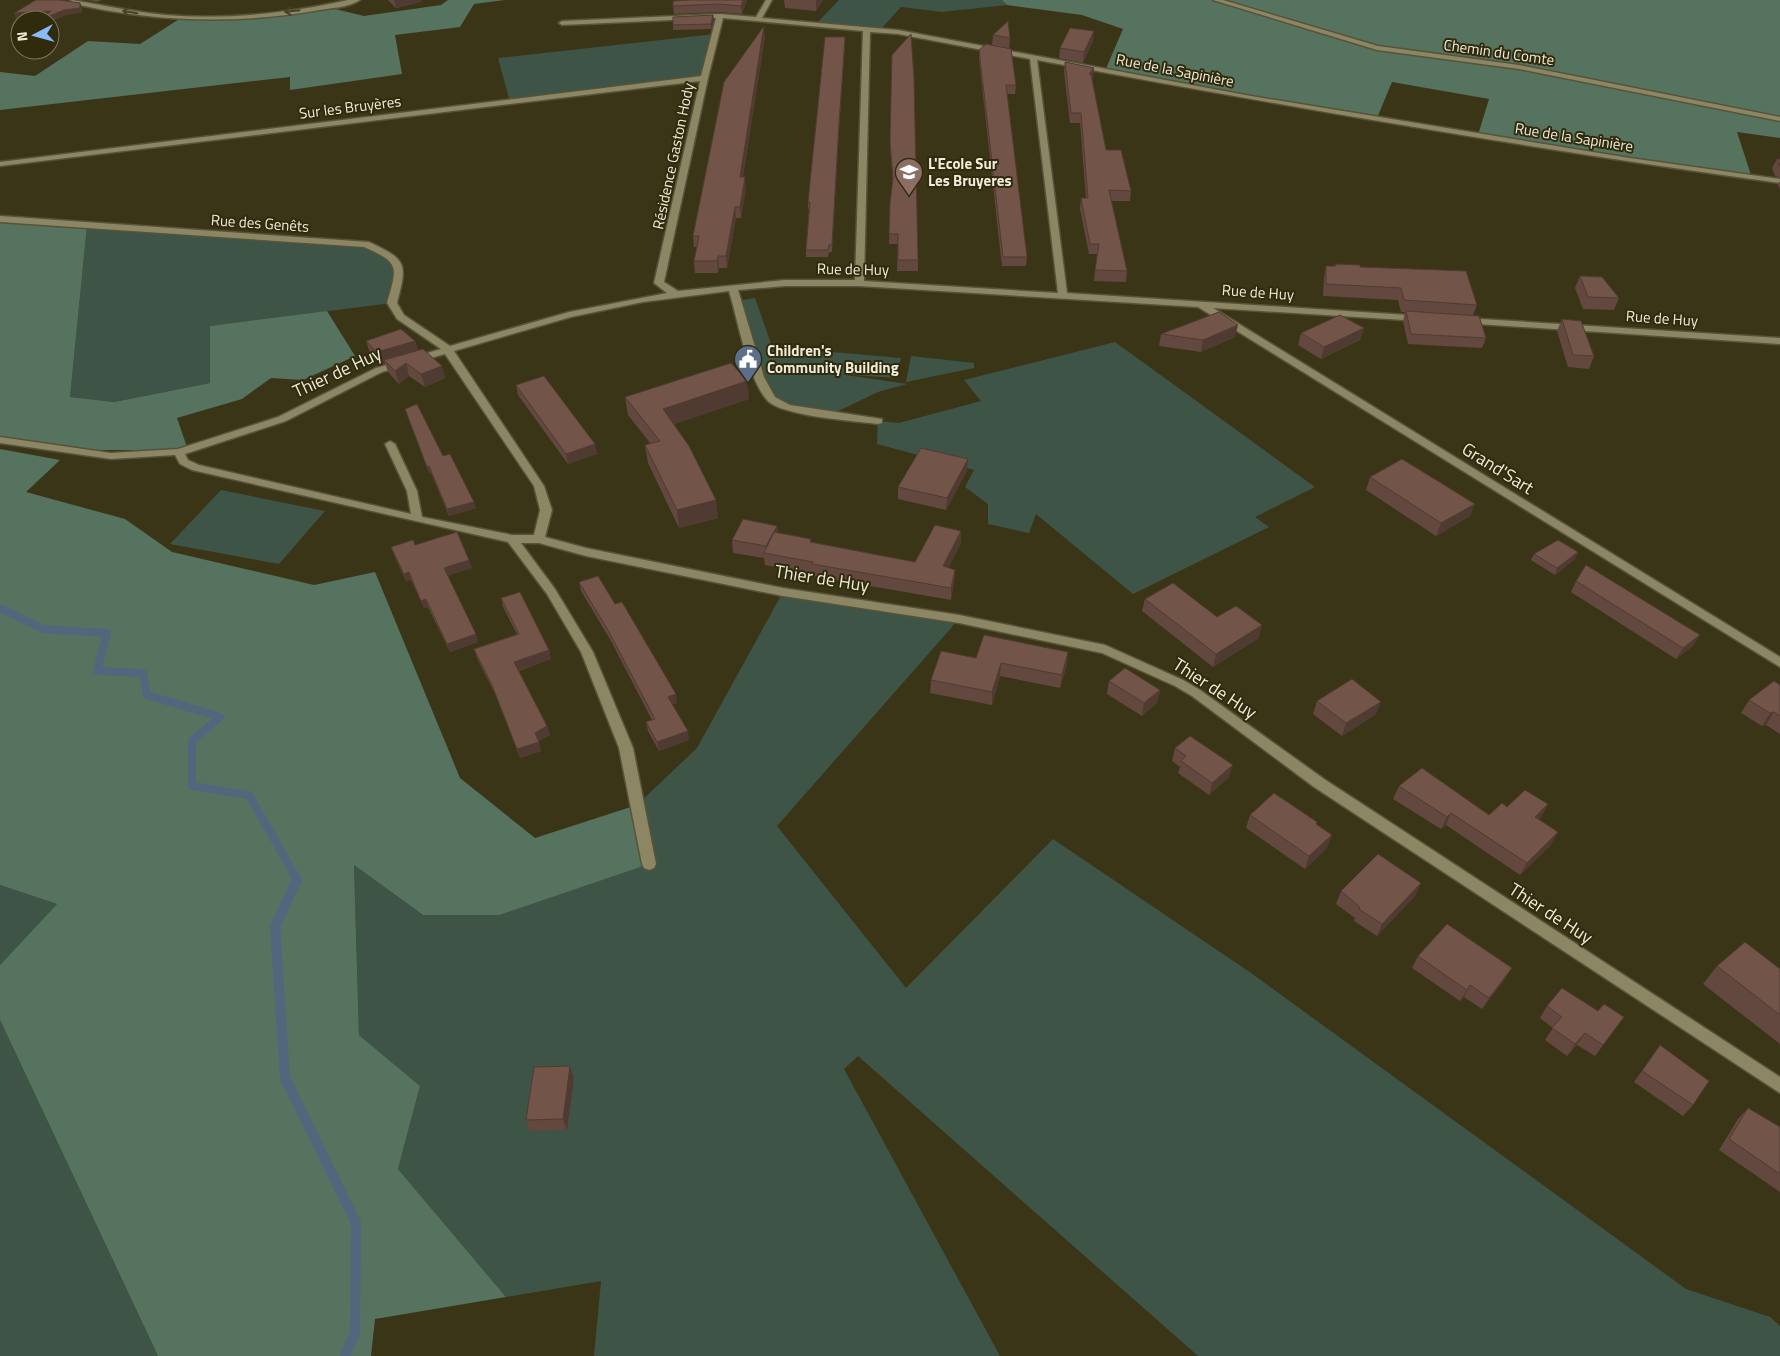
<svg xmlns="http://www.w3.org/2000/svg" width="1780" height="1356" viewBox="0 0 1780 1356" font-family="'Titillium Web',sans-serif">
	<rect width="100%" height="100%" fill="#3b3517"/>
	<path fill="#3e5446" d="M839,0H1002L1007,5L942,12L901,7L880,30L816,24Z
		M715,34L704,78L510,102L498,58Z
		M87,226L366,244L391,255L400,278L392,303L210,326V383L114,402L70,397Z
		M755,298L774,352H832L901,358L896,378L839,374L907,384L878,392L832,414L787,408L771,399L736,301Z
		M1115,342L1315,487L1255,517L1269,527L1133,594L1036,514L1029,533L988,524V504L965,487L974,470L877,444L878,421L899,423L981,401L964,380Z
		M911,356L974,363V368L906,382Z
		M221,490L325,511L279,564L170,544Z
		M783,592L959,619L777,826L906,988L1053,839L1251,973L1686,1289L1770,1317L1780,1326V1356H1198L858,1056L844,1069L1000,1356H594L601,1281L506,1297L398,1169L420,1086L359,1035L354,865L423,915L637,805L697,748Z
		M0,885L57,904L0,965Z
		M0,1020L158,1356H0Z"/>
	<path fill="#567360" d="M448,0H505L474,4L460,27L395,35L402,74L290,90V77L0,110V72L35,76L88,41L140,44L181,18L262,15L327,7L364,16L441,5Z
		M1002,0H1780V138L1737,132L1752,178L1478,135L1489,99L1392,82L1377,118L1251,98L1105,71L1123,29L1082,15L1007,5Z
		M0,219L87,226L70,397L114,402L210,383V326L327,311L355,356L303,380L271,378L242,399L177,418L188,450H66L0,440Z
		M0,449L60,460L26,492L125,519L172,552L314,585L375,572L460,778L535,838L637,805L649,864L499,915H423L354,865L359,1035L420,1086L398,1169L506,1297L375,1319L371,1356H158L0,1020V965L57,904L0,885Z"/>
	<g fill="none" stroke-linecap="round" stroke-linejoin="round">
		<path stroke="#50677d" stroke-width="8" d="M0,608L43,629L107,633L97,671L143,673L147,695L220,717L192,741V786L249,795L298,881"/>
		<path stroke="#50677d" stroke-width="10" d="M297,879L275,927L285,1078L356,1223L355,1333L345,1356"/>
		<g stroke="#575339" stroke-width="3">
			<path id="minor" d="M72,0C103,5 134,12 166,15C226,20 290,13 348,0H360C350,7 332,8 320,10C236,25 152,22 70,3L69,2Z
				M766,0H772L762,18L898,30L1251,96L1630,158L1780,179V183C1531,149 1284,106 1037,60L1067,293L1423,316L1425,318L1420,321L1213,308L1780,657V667L1198,307L859,286H785L738,290L764,377L775,397L790,405L882,419V423L878,424C855,421 780,416 767,400C748,379 738,320 729,291L643,302L571,317L454,351L544,486L552,510L545,537L586,548L783,588L959,615L1105,645L1183,680L1200,690L1324,779L1780,1077V1093L1314,787L1192,696L1175,686L1102,653L959,623L783,596L586,556L539,543H521L555,589L593,652L633,748L656,864L654,868L649,870L644,868L642,864L619,748L581,652L547,594L508,542L192,470L180,464L175,455L111,459L0,443V437L111,453L178,449L278,417L376,368L441,349L397,319L387,303C397,267 401,263 364,247L0,222V216L369,242C408,260 407,264 397,303L404,315L450,346L569,312L667,293L654,283L700,81L0,166V162L701,76L716,18L562,25L559,23L562,21L720,14L756,17ZM723,18L863,31L855,280H785L678,291L664,282L708,78ZM870,32L898,34L1030,59L1058,293L864,281ZM445,354L534,486L540,510L534,535H512L422,517L417,491L395,444L390,441L385,444L407,491L411,514L199,465L188,460L185,454L286,421L382,372Z
				M1213,0H1223L1378,46L1519,65L1780,117V121L1519,69L1377,50Z
				M1465,318L1780,338V344L1462,323L1460,321Z"/>
		</g>
		<use href="#minor" fill="#8c8665" fill-rule="evenodd"/>
	</g>
	<path fill="#62483e" d="M87,0H102L97,2Z
		M388,0H420L421,2L396,8Z
		M691,0H747L742,14L720,12L674,14L673,6Z
		M784,0H823L816,11L785,8Z
		M713,15L714,20L711,29L673,30V25Z
		M993,35L1010,38L1009,48L1016,85L1015,94H1007L1027,257L1026,266H1002L979,59V50L992,45Z
		M765,36L743,177L746,188L741,218H736L727,268H719L718,273H695L694,261L697,247H694L693,236Z
		M1093,41L1083,63L1059,58L1060,48Z
		M845,44L839,130L832,252H829L828,257H806V250L809,209H808V202Z
		M892,55L918,260V271H897L898,244H889L890,203L893,182L890,150Z
		M1065,62L1094,68L1093,77L1092,79L1106,150L1131,191L1130,201H1111L1127,271L1126,282L1094,281L1097,254H1089L1080,209L1081,198H1086L1080,123H1070L1064,72Z
		M1777,159H1780V178L1775,176L1772,168Z
		M1780,180V190L1778,185Z
		M1335,264L1360,267L1477,305L1473,315L1486,338L1482,348L1408,344L1403,321L1405,312H1401L1398,300L1323,296L1324,278L1326,266H1335Z
		M1580,276L1619,298L1614,310L1583,309L1575,288Z
		M1562,319L1594,356L1589,369L1568,367L1557,331Z
		M1364,328L1360,340L1321,359L1298,345L1301,333Z
		M1161,334L1235,337L1201,352L1159,346Z
		M366,341H415L418,351L445,378L425,387L409,376L399,384L388,372L385,363L381,365L370,353Z
		M516,385L597,454L568,464L518,395Z
		M625,397L749,399L674,424L718,518L679,528L648,463L645,445L650,443L628,415Z
		M405,409L443,456L476,508L449,516L431,473H429Z
		M967,471L946,510L898,499V487Z
		M1370,477L1470,516L1436,536L1366,490Z
		M777,526L778,533L812,542L915,562L961,543L948,568L955,570L954,582L951,600L813,576L812,574L765,565L764,558L733,553L732,540Z
		M415,545L469,560L472,568L448,575L478,642L450,652L428,607L424,608L411,580L406,581L394,555L391,547Z
		M1578,552L1575,559L1555,575L1531,560L1534,554Z
		M1576,581L1693,646L1676,659L1571,592Z
		M579,582L677,703L672,704L689,740L659,751L648,731L646,722L652,720L611,641L581,591Z
		M501,598L549,650L551,659L519,671L547,726L550,735L538,741L541,751L520,758L495,694L477,658L474,649L517,634L503,607Z
		M1145,599L1259,638L1213,667L1142,611Z
		M976,658L1067,665L1060,688L1000,676L992,705L930,693L931,680Z
		M1109,681L1160,690L1157,703L1142,716L1107,694Z
		M1780,685V734L1766,725L1762,726L1741,713L1749,700Z
		M1317,701L1376,714L1342,736L1313,714Z
		M1175,748L1229,777L1209,795L1178,773L1180,767L1172,761Z
		M1399,786L1489,815L1548,804L1541,817L1539,819L1551,845L1520,875L1446,825L1441,829L1393,799Z
		M1250,815L1317,822L1316,824L1327,848L1305,869L1246,828Z
		M1421,883L1415,896L1377,936L1354,921L1355,918L1336,904L1341,891Z
		M1418,956L1505,979L1482,1009L1464,997L1460,1001L1412,968Z
		M1717,966L1780,969V1044L1703,984Z
		M1547,1006L1598,1011L1624,1017L1595,1056L1577,1045L1567,1056L1545,1040L1553,1028L1540,1018Z
		M1660,1045L1693,1105L1683,1116L1634,1082Z
		M570,1066L574,1078L567,1130L530,1131L526,1120Z
		M1748,1108L1780,1127V1192L1719,1150L1738,1119Z"/>
	<path fill="#503b32" d="M394,0H420L421,2L396,8Z
		M743,0H747L742,14L741,6Z
		M816,0H823L816,11Z
		M80,3L82,8V13L67,15L50,22V20H48L47,17L49,16L16,19L14,13L64,10Z
		M713,15L714,20L711,29V24Z
		M764,26L765,36L741,188L740,177Z
		M1094,31L1093,41L1083,63L1084,52Z
		M845,37L839,130L832,252L839,123Z
		M1094,68L1093,77L1088,84L1089,74Z
		M745,177L746,188L741,218L740,207Z
		M735,207L736,218L727,268L726,256Z
		M718,256L719,268L718,273L717,261Z
		M1238,325L1235,337L1201,352L1203,340Z
		M1364,328L1360,340L1321,359L1324,347Z
		M415,341L418,354L384,360L385,363L381,365L377,352Z
		M406,363L409,376L399,384L395,371Z
		M442,366L445,378L425,387L421,374Z
		M747,381L749,399L666,427L663,409Z
		M595,444L597,454L568,464L566,454Z
		M968,459L967,471L946,510L947,498Z
		M429,466L431,473H429L427,467Z
		M716,500L718,518L679,528L677,510Z
		M474,502L476,508L449,516L447,509Z
		M1475,504L1470,516L1436,536L1441,523Z
		M777,526L778,539L766,553V546Z
		M961,531V543L943,579V566Z
		M1578,552L1575,559L1555,575L1557,568Z
		M469,560L472,568L447,576L444,568Z
		M955,570L954,582L951,600V588Z
		M409,572L411,580L406,581L404,574Z
		M426,599L428,607L424,608L421,601Z
		M1262,625L1259,638L1213,667L1216,654Z
		M476,634L478,642L450,652L447,644Z
		M1700,635L1693,646L1676,659L1683,648Z
		M549,650L551,659L517,671L514,662Z
		M1068,652L1067,665L1060,688L1062,675Z
		M1001,663L1000,676L992,705V692Z
		M1160,690L1157,703L1142,716L1144,703Z
		M676,694L677,703L669,705L668,697Z
		M1381,702L1376,714L1342,736L1346,723Z
		M1774,712L1766,725L1762,726L1770,713Z
		M547,726L550,735L537,742L535,733Z
		M688,731L689,740L659,751L657,742Z
		M539,742L541,751L520,758L517,749Z
		M1233,765L1229,777L1209,795L1212,783Z
		M1548,804L1541,817L1529,829L1535,817Z
		M1451,813L1446,825L1441,829L1447,817Z
		M1558,832L1551,845L1520,875L1527,863Z
		M1332,835L1327,848L1305,869L1309,856Z
		M1421,883L1415,896L1377,936L1382,924Z
		M1512,968L1505,979L1482,1009L1489,998Z
		M1470,985L1464,997L1460,1001L1467,990Z
		M1585,1033L1577,1045L1567,1056L1575,1044Z
		M570,1066L574,1078L567,1130L563,1119Z"/>
	<path fill="#725448" stroke="#503b32" d="M36,0H59L80,3V8L64,10L47,17L46,15L51,11L14,13Z
		M691,0H743L741,6L719,4L673,6V1Z
		M713,15L711,24L673,25V17Z
		M1008,21L1010,38L993,35Z
		M764,26L740,177H745L740,207H735L726,256H718L717,261H694L699,236H693L724,82Z
		M1070,28L1094,31L1084,52L1060,48Z
		M911,34L914,79L918,260H898V234H889L890,203L893,178L890,140L892,55Z
		M825,37H845L839,123L832,244L829,245L828,250H806L810,202H808Z
		M986,44L1011,49L1016,85H1006L1027,257H1003L979,50Z
		M1065,62L1094,68L1089,74H1091L1106,150H1121L1131,191L1109,190L1127,271L1095,270L1099,244H1090L1081,198H1088L1081,113H1071Z
		M1777,159H1780V167Z
		M1335,264L1360,265V267L1466,271L1477,305L1404,300L1401,288L1326,284V266H1336Z
		M1580,276L1602,277L1619,298L1588,297Z
		M1406,311L1479,316L1486,338L1411,334Z
		M1219,312L1238,325L1203,340L1161,334Z
		M1340,315L1364,328L1324,347L1301,333Z
		M1562,319L1581,321L1594,356L1573,355Z
		M401,329L415,341L377,352L366,341Z
		M423,349L442,366L421,374L406,363L395,371L384,360Z
		M731,363L747,381L663,409L689,446L716,500L677,510L645,445L660,441L625,397Z
		M544,376L595,444L566,454L516,385Z
		M417,404L443,456L450,454L474,502L447,509L429,466L427,467L405,409Z
		M921,448L968,459L947,498L898,487Z
		M1402,459L1475,504L1441,523L1370,477Z
		M743,519L777,526L766,546L732,540Z
		M935,525L961,531L943,566L955,570L951,588L812,564L813,562L764,553L774,532L811,539L810,542L915,562Z
		M457,532L469,560L444,568L476,634L447,644L426,599L421,601L409,572L404,574L391,547L413,540L415,545Z
		M1558,540L1578,552L1557,568L1534,554Z
		M1586,565L1700,635L1683,648L1576,581Z
		M598,576L615,604L622,602L676,694L668,697L688,731L657,742L646,722L655,719L609,632L579,582Z
		M1173,583L1217,617L1236,606L1262,625L1216,654L1145,599Z
		M520,592L549,650L514,662L547,726L535,733L539,742L517,749L492,685L474,649L519,634L501,598Z
		M984,635L1068,652L1062,675L1001,663L992,692L931,680L941,651L976,658Z
		M1125,668L1160,690L1144,703L1109,681Z
		M1352,679L1381,702L1346,723L1317,701Z
		M1774,681L1780,685V716L1774,712L1770,713L1749,700Z
		M1190,736L1233,765L1212,783L1181,761L1186,756L1175,748Z
		M1422,768L1489,815L1502,803L1507,807L1525,790L1548,804L1535,817L1558,832L1527,863L1451,813L1447,817L1399,786Z
		M1274,793L1317,822L1316,824L1332,835L1309,856L1250,815Z
		M1378,854L1421,883L1382,924L1359,909L1360,907L1341,891Z
		M1447,924L1512,968L1489,998L1470,985L1467,990L1418,956Z
		M1745,942L1780,969V1015L1717,966Z
		M1562,988L1598,1011L1604,1004L1624,1017L1603,1045L1585,1033L1575,1044L1552,1028L1562,1017L1547,1006Z
		M1660,1045L1709,1081L1693,1105L1642,1071Z
		M570,1066L563,1119L526,1120L534,1067Z
		M1748,1108L1780,1127V1174L1729,1139Z"/>
	<defs><path id="oneway-shaft" d="M-6 0H5M1.5-3L5.5 0L1.5 3" fill="none" stroke-width="1.6" stroke-linecap="round" stroke-linejoin="round" transform="scale(1.25)"/></defs>
	<g stroke="#484223">
		<use href="#oneway-shaft" transform="translate(292 11) rotate(174)"/>
		<use href="#oneway-shaft" transform="translate(130 12) rotate(-170)"/>
	</g>
	<defs>
		<g id="school-pin" transform="scale(1.4375)"><path d="M0 17L-7.5 6A9.5 9.5 0 1 1 7.5 6Z" fill="#8d6e63" stroke="#312b0d"/><path d="M0-5L7-2L0 1L-7-2ZM-4 1L0 2.5L4 1V4Q0 6-4 4Z" fill="#fff"/></g>
		<g id="civic-pin" transform="scale(1.4375)"><path d="M0 17L-7.5 6A9.5 9.5 0 1 1 7.5 6Z" fill="#5c6f8a" stroke="#312b0d"/><path d="M-.6-6.5H3V-4.5H.6V-3L4-1V1h2V6H-6V1h2V-1L-.6-3ZM-1.2 2.5V6h2.4V2.5Z" fill="#fff"/></g>
	</defs>
	<g fill-rule="evenodd">
		<use href="#school-pin" x="909" y="172"/>
		<use href="#civic-pin" x="748" y="359"/>
	</g>
	<g text-anchor="middle" dominant-baseline="central" stroke-width="4" stroke-linejoin="round" paint-order="stroke">
		<g font-size="15" fill="#efecdb" stroke="#312b0d">
			<text transform="translate(1499 52) rotate(8)">Chemin du Comte</text>
			<text transform="translate(1175 70) rotate(11)">Rue de la Sapinière</text>
			<text transform="translate(350 107) rotate(-7)">Sur les Bruyères</text>
			<text transform="translate(1574 137) rotate(9)">Rue de la Sapinière</text>
			<text transform="translate(673 156) rotate(-78)">Résidence Gaston Hody</text>
			<text transform="translate(260 223) rotate(4)">Rue des Genêts</text>
			<text transform="translate(853 269) rotate(1)">Rue de Huy</text>
			<text transform="translate(1258 292) rotate(4)">Rue de Huy</text>
			<text transform="translate(1662 318) rotate(4)">Rue de Huy</text>
		</g>
		<g font-size="15" font-weight="bold" fill="#efecdb" stroke="#312b0d" text-anchor="start">
			<text x="928" y="163">L'Ecole Sur<tspan x="928" dy="17">Les Bruyeres</tspan></text>
			<text x="767" y="350">Children's<tspan x="767" dy="17">Community Building</tspan></text>
		</g>
		<g font-size="18" fill="#efecdb" stroke="#312b0d">
			<text transform="translate(337 372) rotate(-25)">Thier de Huy</text>
			<text transform="translate(1498 468) rotate(32)">Grand'Sart</text>
			<text transform="translate(822 578) rotate(9)">Thier de Huy</text>
			<text transform="translate(1215 688) rotate(33)">Thier de Huy</text>
			<text transform="translate(1551 913) rotate(33)">Thier de Huy</text>
		</g>
	</g>
	<g transform="translate(35 35) rotate(264)"><circle r="24" fill="#312b0d" stroke="#7d785f"/>
	<path d="M0-4L9 19L0 12L-9 19Z" fill="#88bafc"/>
	<text y="-8" font-size="14" font-weight="bold" text-anchor="middle" fill="#efecdb">N</text>
	</g>
</svg>
